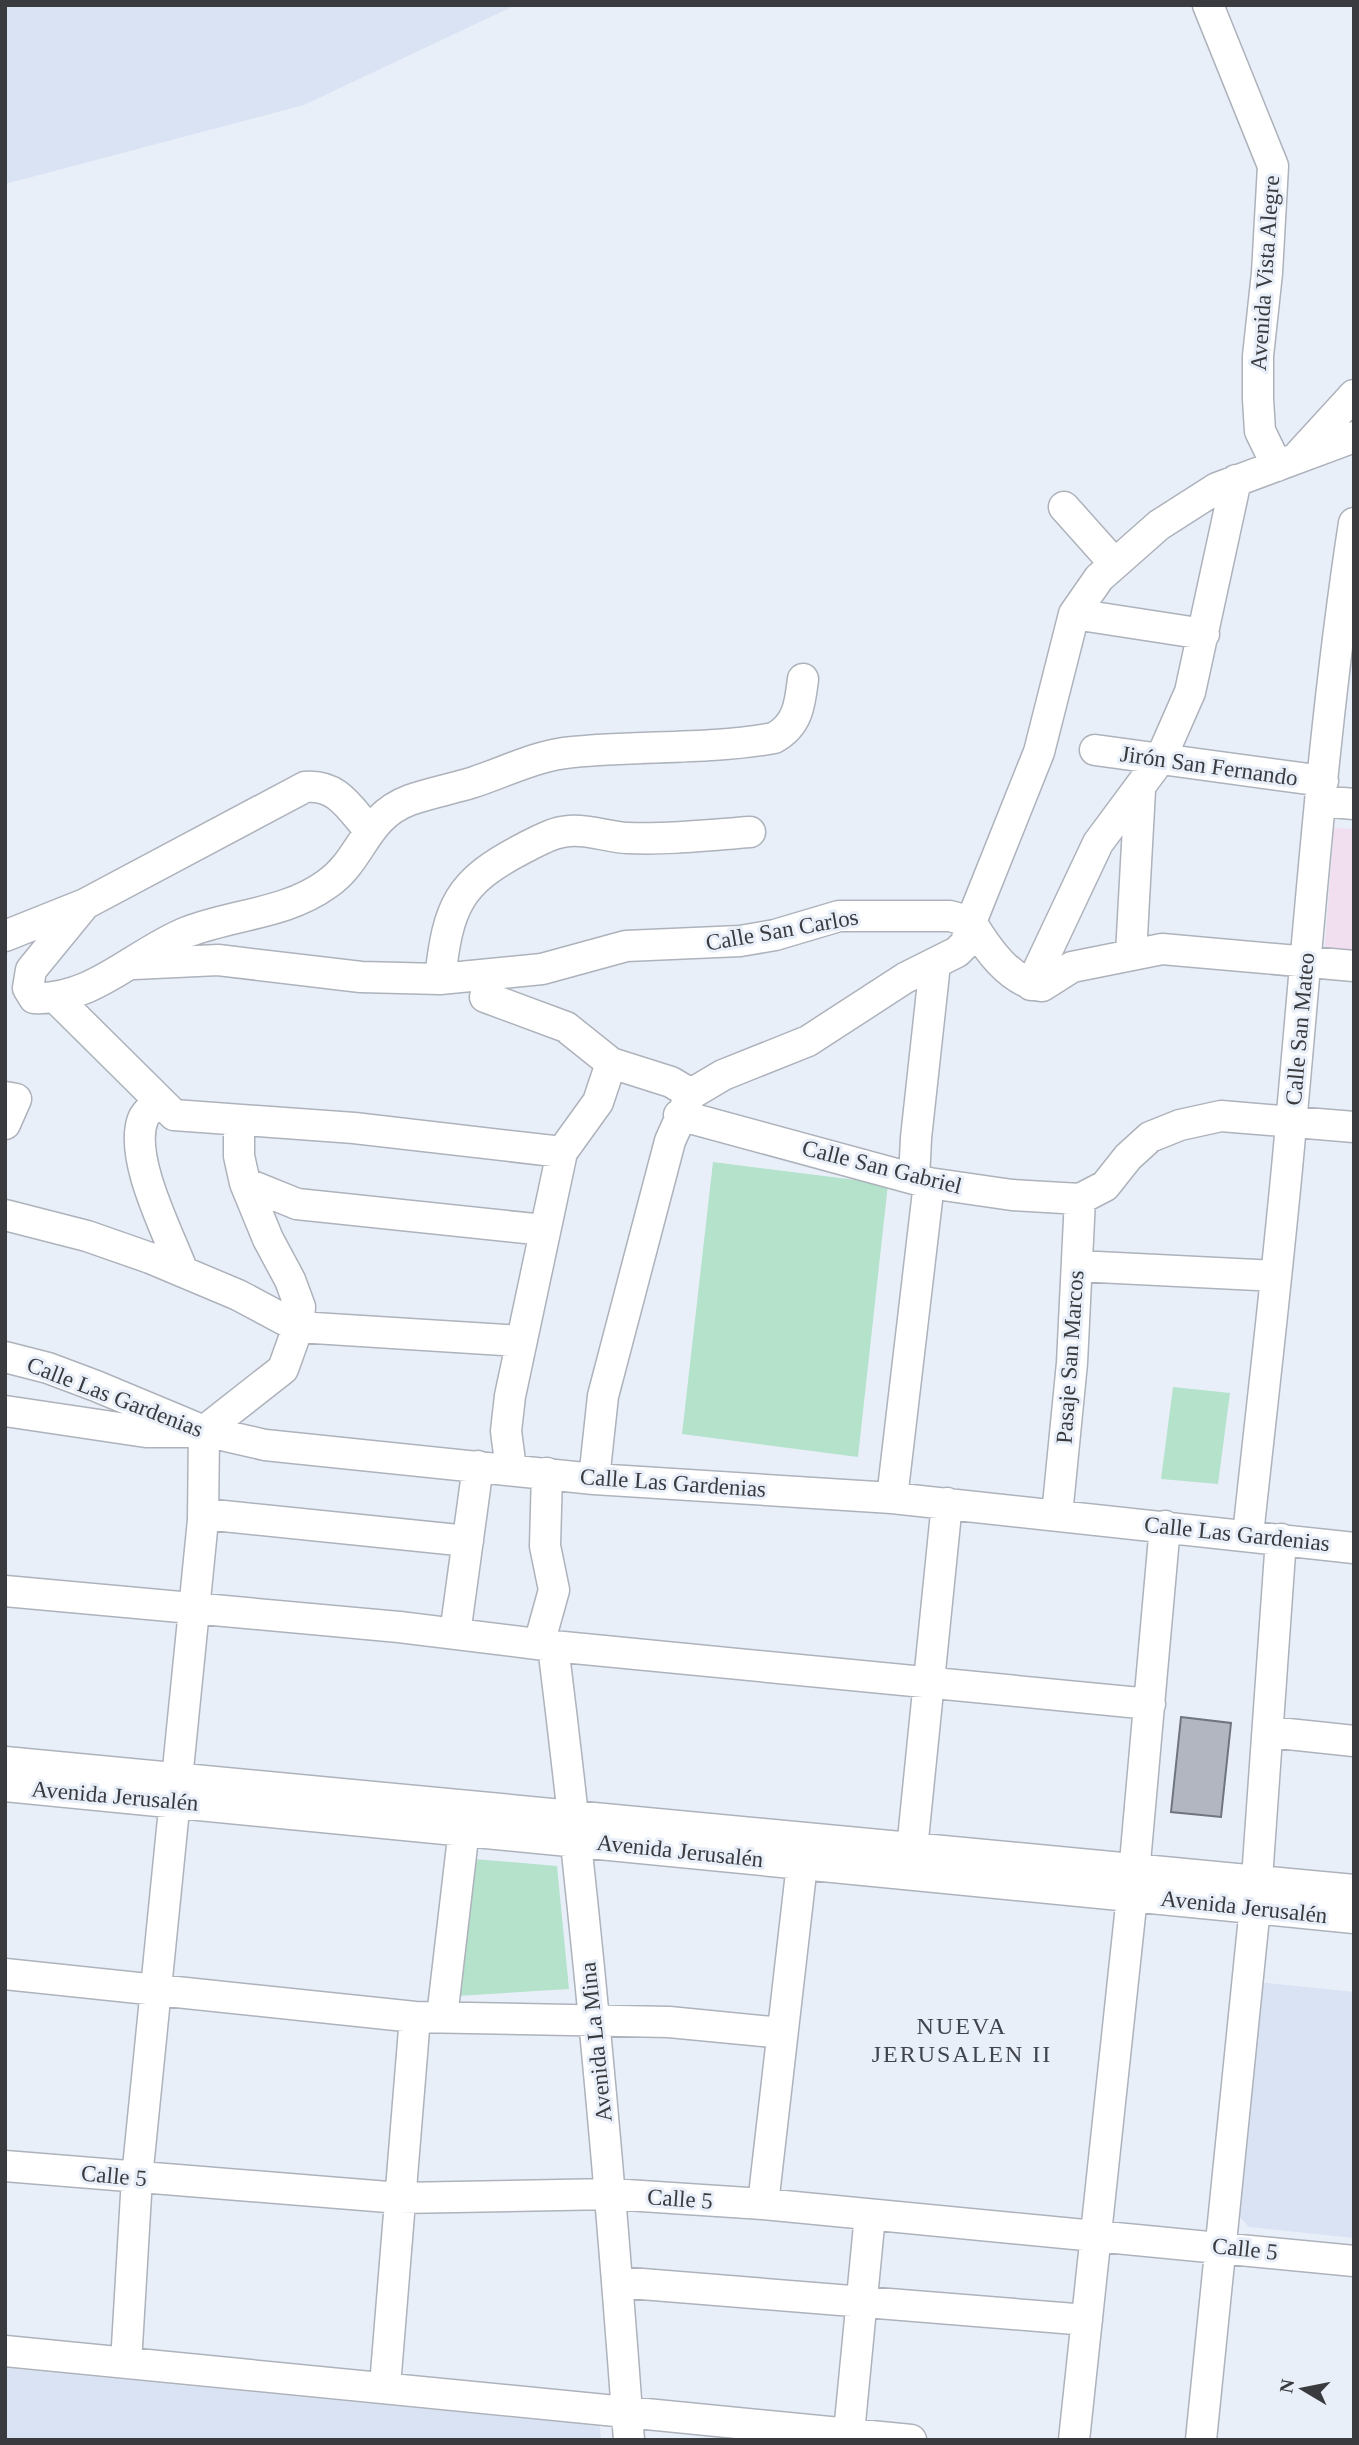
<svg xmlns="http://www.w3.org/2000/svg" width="1359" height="2445" viewBox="0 0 1359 2445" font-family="'Times New Roman',serif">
	<rect width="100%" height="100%" fill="#e9eff9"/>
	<path fill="#dae3f4" d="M5,5H516L304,105L5,184Z
		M1257,1982L1354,1992V2238L1249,2227L1235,2212Z
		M5,2368L600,2426L601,2440H5Z"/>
	<path fill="#f1deee" d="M1334,828L1354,829V960L1324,956Z"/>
	<path fill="#b4e2ca" d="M713,1162L888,1184L858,1457L682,1434Z
		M1173,1387L1230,1393L1218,1484L1161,1479Z
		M474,1859L557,1866L569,1989L457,1996Z"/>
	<path fill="#b1b6c0" stroke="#70747d" stroke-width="2" d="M1181,1717L1231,1723L1221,1817L1171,1812Z"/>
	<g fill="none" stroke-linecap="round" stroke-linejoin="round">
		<g stroke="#adb2bb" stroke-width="33">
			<path id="minor" d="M1208,5L1273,166L1267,273L1258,356V399L1260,431L1277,466
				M1300,454L1354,395
				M1064,507L1114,563
				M1074,614L1204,634
				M1095,750L1323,781
				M1320,801L1354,804
				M85,904L31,970L28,988L34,998C93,1001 136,952 187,932C233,914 286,914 327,884C363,859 364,817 410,800C430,793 451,789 471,783C505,772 537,755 573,752C639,745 708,750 774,738C798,725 800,704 803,679
				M5,936L85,904L305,787C337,784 349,807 369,830
				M1131,954L1140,790
				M134,964L218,960L361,977L440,979L542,969L626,946L740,941L775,935L839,916H950L971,922C986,947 1010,983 1042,986L1072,967L1162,949L1354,966
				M440,979C448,906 458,882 524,848C538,841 553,832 569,831C588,829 608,837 627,838C668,840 710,835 750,832
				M1031,985L1098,843L1161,758L1190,692L1236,480
				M485,997L566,1027L611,1063L671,1082L691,1094
				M57,999L174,1115L354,1128L562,1152
				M5,1097L16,1099L5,1124
				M158,1102C153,1107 145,1113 143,1119C128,1158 169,1234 183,1272
				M679,1115L929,1183L1012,1195L1080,1199L1105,1186L1128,1157L1150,1137L1180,1125L1221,1116L1354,1127
				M914,1179L916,1138L935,964
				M245,1183L297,1204L544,1230
				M5,1215L87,1236L150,1258L238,1295L298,1327L520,1341
				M1077,1266L1276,1276
				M5,1357L48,1368L96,1386L204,1431L265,1445L594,1479L892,1498L1354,1548
				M5,1411L146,1432H189
				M511,1469L506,1431L510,1396L562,1152L598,1102L611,1063
				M594,1479L603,1396L670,1141L691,1094L723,1075L808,1041L905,978L957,952L966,943L971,922L1039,752L1074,614L1099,578L1159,525L1217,488L1354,437
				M892,1498L929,1183
				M204,1514L468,1541
				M1057,1515L1072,1363L1080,1199
				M1248,1535C1263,1394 1280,1254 1292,1113C1310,916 1324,718 1354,523
				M5,1591L399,1627L553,1646L1150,1704
				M455,1634L478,1466
				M539,1644L554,1590L545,1546L547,1473
				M553,1646C586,1910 610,2175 629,2440
				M1269,1732L1354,1741
				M5,1762L1354,1890
				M5,1786L1354,1918
				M910,1869L947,1503
				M5,1974L415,2017L669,2022L782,2033
				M442,2017L464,1829
				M5,2166L400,2198L611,2194L763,2204L1354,2261
				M763,2204L802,1864
				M617,2282L1087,2320
				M5,2351L911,2440
				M126,2363L137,2178L203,1520L204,1431L283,1369L298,1327L300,1307L290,1280L268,1239L245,1183L239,1156V1121
				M385,2386L415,2017
				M849,2433L870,2215
				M1074,2440L1132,1896L1165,1526
				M1201,2440L1255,1907L1281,1539"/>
		</g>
		<use href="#minor" stroke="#fff" stroke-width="30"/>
	</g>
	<g text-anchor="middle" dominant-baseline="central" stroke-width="6" stroke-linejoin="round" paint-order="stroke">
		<g font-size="23" fill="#393b3f" stroke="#e9eff9">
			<text transform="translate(1265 273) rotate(-86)">Avenida Vista Alegre</text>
			<text transform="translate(1209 766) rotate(8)">Jirón San Fernando</text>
			<text transform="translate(782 930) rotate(-10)">Calle San Carlos</text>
			<text transform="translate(1300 1029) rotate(-85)">Calle San Mateo</text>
			<text transform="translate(882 1167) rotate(14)">Calle San Gabriel</text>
			<text transform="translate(1070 1357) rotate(-86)">Pasaje San Marcos</text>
			<text transform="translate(115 1397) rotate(21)">Calle Las Gardenias</text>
			<text transform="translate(673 1483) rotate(4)">Calle Las Gardenias</text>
			<text transform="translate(1237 1534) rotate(6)">Calle Las Gardenias</text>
			<text transform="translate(115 1796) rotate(5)">Avenida Jerusalén</text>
			<text transform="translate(680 1851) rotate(6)">Avenida Jerusalén</text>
			<text transform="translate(1244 1907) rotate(6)">Avenida Jerusalén</text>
			<text transform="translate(596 2042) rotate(-96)">Avenida La Mina</text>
			<text transform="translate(114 2176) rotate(5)">Calle 5</text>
			<text transform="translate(680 2199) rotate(4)">Calle 5</text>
			<text transform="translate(1245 2249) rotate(6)">Calle 5</text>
		</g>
		<g font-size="24" letter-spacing="2" fill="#40444c" stroke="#e9eff9">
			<text x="962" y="2026">NUEVA<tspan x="962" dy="28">JERUSALEN II</tspan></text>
		</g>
	</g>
	<rect width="1359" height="2445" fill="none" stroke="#393b3f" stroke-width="14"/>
	<g transform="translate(1303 2389) rotate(280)" stroke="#e9eff9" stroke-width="5" paint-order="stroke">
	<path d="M0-5L12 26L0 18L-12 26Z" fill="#393b3f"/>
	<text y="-10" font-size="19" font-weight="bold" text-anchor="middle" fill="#393b3f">N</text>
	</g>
</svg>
